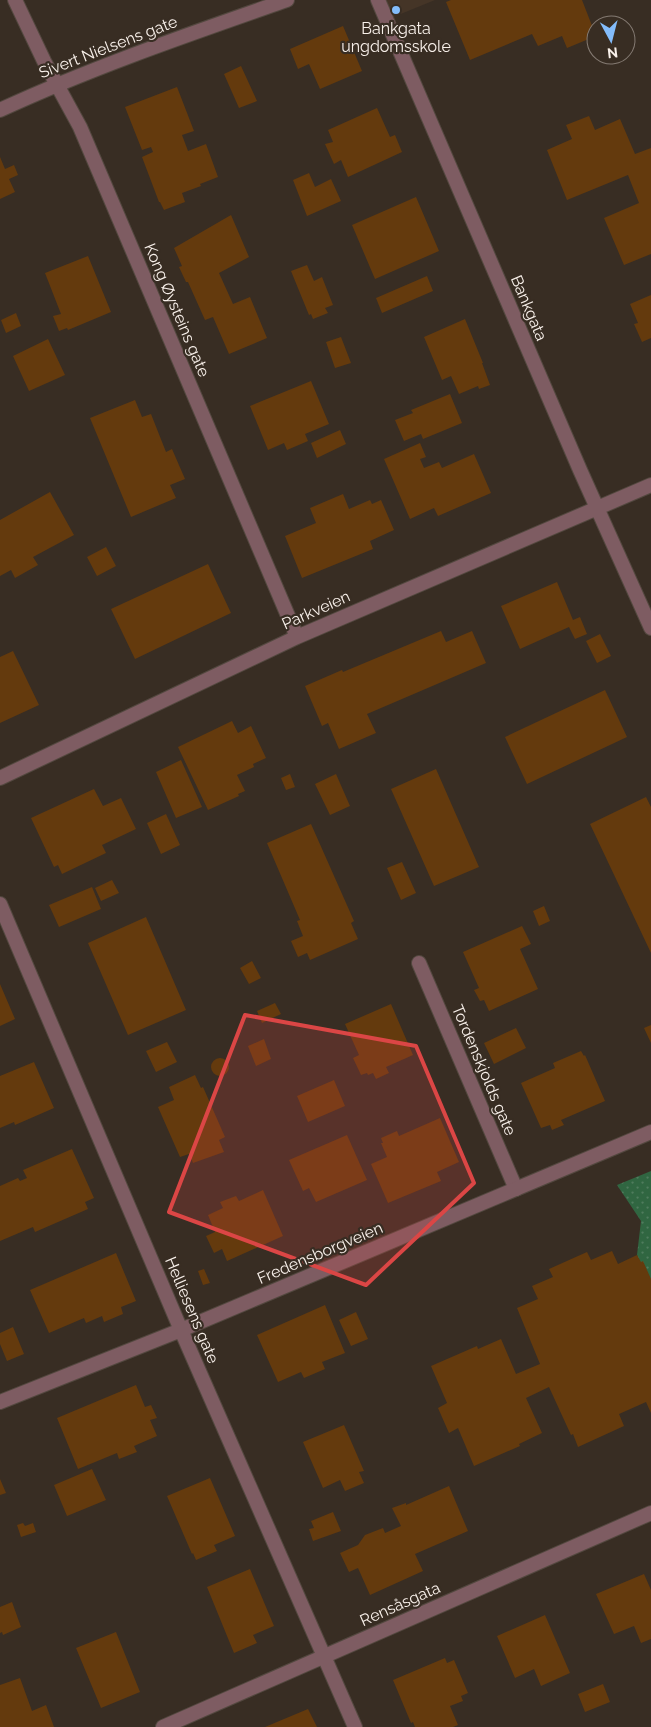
<svg xmlns="http://www.w3.org/2000/svg" width="651" height="1727" viewBox="0 0 651 1727" font-family="Raleway,sans-serif">
	<defs>
		<pattern id="green-dots" width="8" height="8" patternUnits="userSpaceOnUse" patternTransform="scale(1.25)"><rect width="8" height="8" fill="#306641"/><path d="M2 2h.1M6 6h.1" fill="none" stroke="#4f7c5d" stroke-width="1.8" stroke-linecap="round"/></pattern>
	</defs>
	<rect width="100%" height="100%" fill="#382d23"/>
	<path fill="#453527" d="M378,0H435L386,20Z"/>
	<path fill="url(#green-dots)" d="M651,1171V1286L637,1255L641,1221L617,1185Z"/>
	<path fill="#643a0d" d="M451,0H582L596,36L567,48L562,36L538,46L532,34L470,60L446,2Z
		M343,26L362,71L320,89L309,64L298,69L290,49Z
		M241,66L257,101L239,108L224,74Z
		M177,87L194,131L182,135L188,151L206,144L218,177L200,184L201,186L182,193L185,202L164,210L160,202H159L142,157L153,152L151,147L142,150L125,107Z
		M377,108L390,137L395,135L402,152L348,177L341,160L334,164L325,144L333,142L328,130Z
		M589,116L595,130L620,119L635,154L651,148V254L624,265L604,218L639,203L628,175L567,200L547,150L572,139L566,125Z
		M0,157L5,169L14,165L18,175L9,179L15,192L0,199Z
		M309,173L315,187L331,179L341,201L307,216L293,180Z
		M416,197L439,251L375,279L352,225Z
		M231,215L249,257L219,273L233,304L250,297L267,338L229,354L213,317L205,320L188,282H186L179,267L182,266L174,248Z
		M88,256L111,312L68,330L67,328L59,331L53,316L61,314L45,273Z
		M307,265L314,281L322,277L333,305L325,308L328,313L313,319L311,314L309,315L291,271Z
		M427,276L433,291L382,313L376,298Z
		M651,295V338L642,342L634,324L638,323L630,304Z
		M16,313L21,326L6,333L1,320Z
		M465,319L483,363H482L490,385L479,389L478,386L459,394L451,376L442,380L424,337Z
		M341,337L351,363L335,368L326,342Z
		M48,339L65,375L29,391L13,356Z
		M311,381L329,424L305,434L308,441L287,450L284,443L268,450L250,406Z
		M450,394L462,423L423,439L421,434L404,441L395,420L413,413L411,410Z
		M135,400L142,417L151,414L166,452L172,449L185,479L170,485L176,498L131,517L90,418Z
		M340,430L346,444L317,458L311,443Z
		M420,443L426,457L420,459L424,468L439,462L442,468L474,454L491,493L438,516L434,508L410,519L384,459Z
		M50,492L74,535L33,557L38,565L15,578L11,570L0,576V520Z
		M343,494L349,509L370,500L372,504L381,500L394,530L370,541L373,549L302,578L285,536L316,523L310,508Z
		M106,547L116,566L97,576L87,557Z
		M208,564L231,613L135,659L111,609Z
		M557,582L573,620L580,617L587,634L575,639L569,627L520,649L501,606Z
		M441,631L446,642L472,631L486,663L367,714L376,733L339,749L328,723L322,726L305,686L342,670L343,672Z
		M600,634L611,656L597,663L586,641Z
		M13,651L39,705L0,723V657Z
		M605,690L627,737L527,784L505,737Z
		M232,721L238,733L251,726L266,758L253,764L254,767L237,775L245,791L238,794L239,796L208,810L178,747Z
		M181,760L202,807L176,818L156,772Z
		M436,769L479,867L434,886L391,789Z
		M290,774L295,787L286,790L281,778Z
		M336,774L350,806L330,815L315,784Z
		M94,789L103,806L121,798L136,829L102,845L106,853L62,874L58,865L54,867L31,818Z
		M646,797L651,807V953L590,824Z
		M166,814L180,845L161,854L147,823Z
		M311,824L354,921L351,923L358,939L310,960L307,953L298,957L291,941L303,936L297,921L300,920L267,843Z
		M402,862L416,893L401,900L387,868Z
		M112,880L119,893L101,901L95,888Z
		M92,887L101,909L59,927L49,905Z
		M544,906L550,921L539,926L533,911Z
		M146,917L186,1010L128,1035L88,943Z
		M522,926L531,944L520,949L538,989L489,1011L484,1000L480,1001L474,990L479,988L463,952Z
		M252,961L261,978L249,984L240,968Z
		M0,984L15,1019L0,1026Z
		M275,1003L281,1014L262,1023L257,1011Z
		M391,1004L413,1055L386,1067L389,1073L376,1079L373,1073L368,1075L367,1073L361,1075L353,1058L359,1055L345,1024Z
		M651,1025V1043L644,1028Z
		M516,1028L526,1048L494,1064L484,1043Z
		M264,1039L271,1059L256,1066L248,1046Z
		M167,1042L177,1062L156,1072L146,1051Z
		M581,1051L584,1056L585,1055L605,1101L561,1120L564,1125L552,1130L550,1125L541,1128L521,1083L555,1068L553,1063Z
		M211 1067a9 9 0 1 1 18 0a9 9 0 1 1-18 0Z
		M34,1062L54,1108L15,1125L14,1122L0,1128V1076Z
		M195,1075L201,1088L203,1087L225,1137L219,1140L224,1152L193,1163L189,1154L180,1157L158,1107L174,1100L169,1087Z
		M334,1080L345,1106L308,1122L297,1096Z
		M440,1118L459,1162L437,1172L441,1181L388,1203L371,1164L387,1157L381,1143H383L381,1138L397,1131L399,1136Z
		M347,1135L367,1180L316,1202L309,1188L303,1191L289,1160Z
		M72,1149L94,1198L85,1202L88,1209L35,1232L33,1227L0,1241V1186L18,1178L20,1181L27,1178L23,1170Z
		M263,1190L283,1236L227,1261L222,1249L214,1253L206,1236L215,1232L208,1215L223,1208L220,1202L236,1196L239,1201Z
		M612,1251L618,1264L637,1255L641,1262L643,1261L651,1279V1413L646,1402L619,1414L624,1426L578,1447L573,1434L571,1435L549,1387L526,1398L542,1433L519,1444L520,1446L474,1466L458,1428L449,1433L438,1408L447,1403L431,1366L477,1346L478,1349L501,1339L516,1374L540,1364L517,1308L538,1299L532,1286L553,1277L549,1269L587,1252L591,1260Z
		M116,1253L136,1301L121,1307L123,1314L104,1322L102,1316L86,1323L84,1318L49,1333L30,1290Z
		M204,1269L210,1283L203,1285L198,1271Z
		M325,1305L345,1353L322,1362L325,1369L304,1378L301,1372L278,1382L257,1335Z
		M356,1312L368,1339L351,1346L339,1320Z
		M13,1327L24,1354L7,1361L0,1344V1333Z
		M136,1385L145,1407L151,1405L157,1418L150,1420L157,1436L134,1446L137,1452L119,1459L117,1453L78,1469L57,1418Z
		M344,1425L364,1471L359,1472L364,1483L345,1491L340,1480L323,1488L303,1442Z
		M92,1469L106,1500L67,1516L54,1485Z
		M210,1478L235,1536L214,1545L217,1551L196,1560L193,1553L192,1554L167,1496Z
		M0,1479L6,1493L0,1495Z
		M449,1486L468,1531L415,1554L423,1571L370,1595L358,1568L349,1572L340,1553L358,1545L365,1535L383,1528L385,1533L401,1526L392,1508L406,1503V1505Z
		M333,1512L341,1531L313,1541L309,1529L314,1528L311,1521Z
		M23,1523L25,1526L33,1523L36,1532L21,1537L17,1525Z
		M250,1569L274,1626L253,1635L257,1643L234,1653L207,1587Z
		M644,1574L651,1590V1639L641,1643L634,1626L614,1634L596,1594Z
		M12,1602L21,1627L3,1635L2,1632L0,1633V1607Z
		M545,1615L570,1673L541,1686L534,1669L515,1678L497,1636Z
		M116,1632L140,1692L101,1708L76,1648Z
		M445,1658L447,1663L454,1660L468,1693L461,1696L463,1701L450,1706L458,1725L453,1727H415L413,1722L411,1723L393,1680Z
		M20,1678L32,1711L46,1705L54,1727H0V1685Z
		M603,1684L610,1702L585,1712L578,1694Z
		M308,1709L317,1727H265Z"/>
	<g fill="none" stroke-linecap="round" stroke-linejoin="round">
		<g stroke="#53483f" stroke-width="16">
			<path id="service" d="M419,963L516,1189"/>
		</g>
		<g stroke="#53483f" stroke-width="16">
			<path id="minor" d="M15,0L44,61L80,127L297,637
				M378,0L580,470L651,628
				M0,110C93,67 190,34 287,0
				M0,778L297,637L651,485
				M0,904L181,1330L355,1727
				M0,1402L181,1330L651,1132
				M163,1727L651,1513"/>
		</g>
		<use href="#service" stroke="#7e5c62" stroke-width="14"/>
		<use href="#minor" stroke="#7e5c62" stroke-width="14"/>
	</g>
	<path fill="#db4645" fill-opacity="0.2" stroke="#db4645" stroke-width="4" stroke-linejoin="round" d="M245,1015L416,1046L474,1183L366,1285L169,1212Z"/>
	<circle fill="#83bcfb" stroke="#382d23" stroke-width="2" cx="396" cy="10" r="5"/>
	<g text-anchor="middle" dominant-baseline="central" stroke-width="4.5" stroke-linejoin="round" paint-order="stroke">
		<g font-size="16" fill="#f9f1eb" stroke="#382d23">
			<text x="396" y="28">Bankgata<tspan x="396" dy="18">ungdomsskole</tspan></text>
		</g>
		<g font-size="16" fill="#f9f1eb" stroke="#382d23">
			<text transform="translate(108 47) rotate(-21)">Sivert Nielsens gate</text>
			<text transform="translate(529 308) rotate(67)">Bankgata</text>
			<text transform="translate(177 310) rotate(67)">Kong Øysteins gate</text>
			<text transform="translate(316 610) rotate(-24)">Parkveien</text>
			<text transform="translate(484 1070) rotate(67)">Tordenskjolds gate</text>
			<text transform="translate(320 1253) rotate(-23)">Fredensborgveien</text>
			<text transform="translate(192 1310) rotate(67)">Helliesens gate</text>
			<text transform="translate(400 1604) rotate(-24)">Rensåsgata</text>
		</g>
	</g>
	<g transform="translate(611 40) rotate(173)"><circle r="24" fill="#382d23" stroke="#857b73"/>
	<path d="M0-4L9 19L0 12L-9 19Z" fill="#83bcfb"/>
	<text y="-8" font-size="14" font-weight="bold" text-anchor="middle" fill="#f9f1eb">N</text>
	</g>
</svg>
